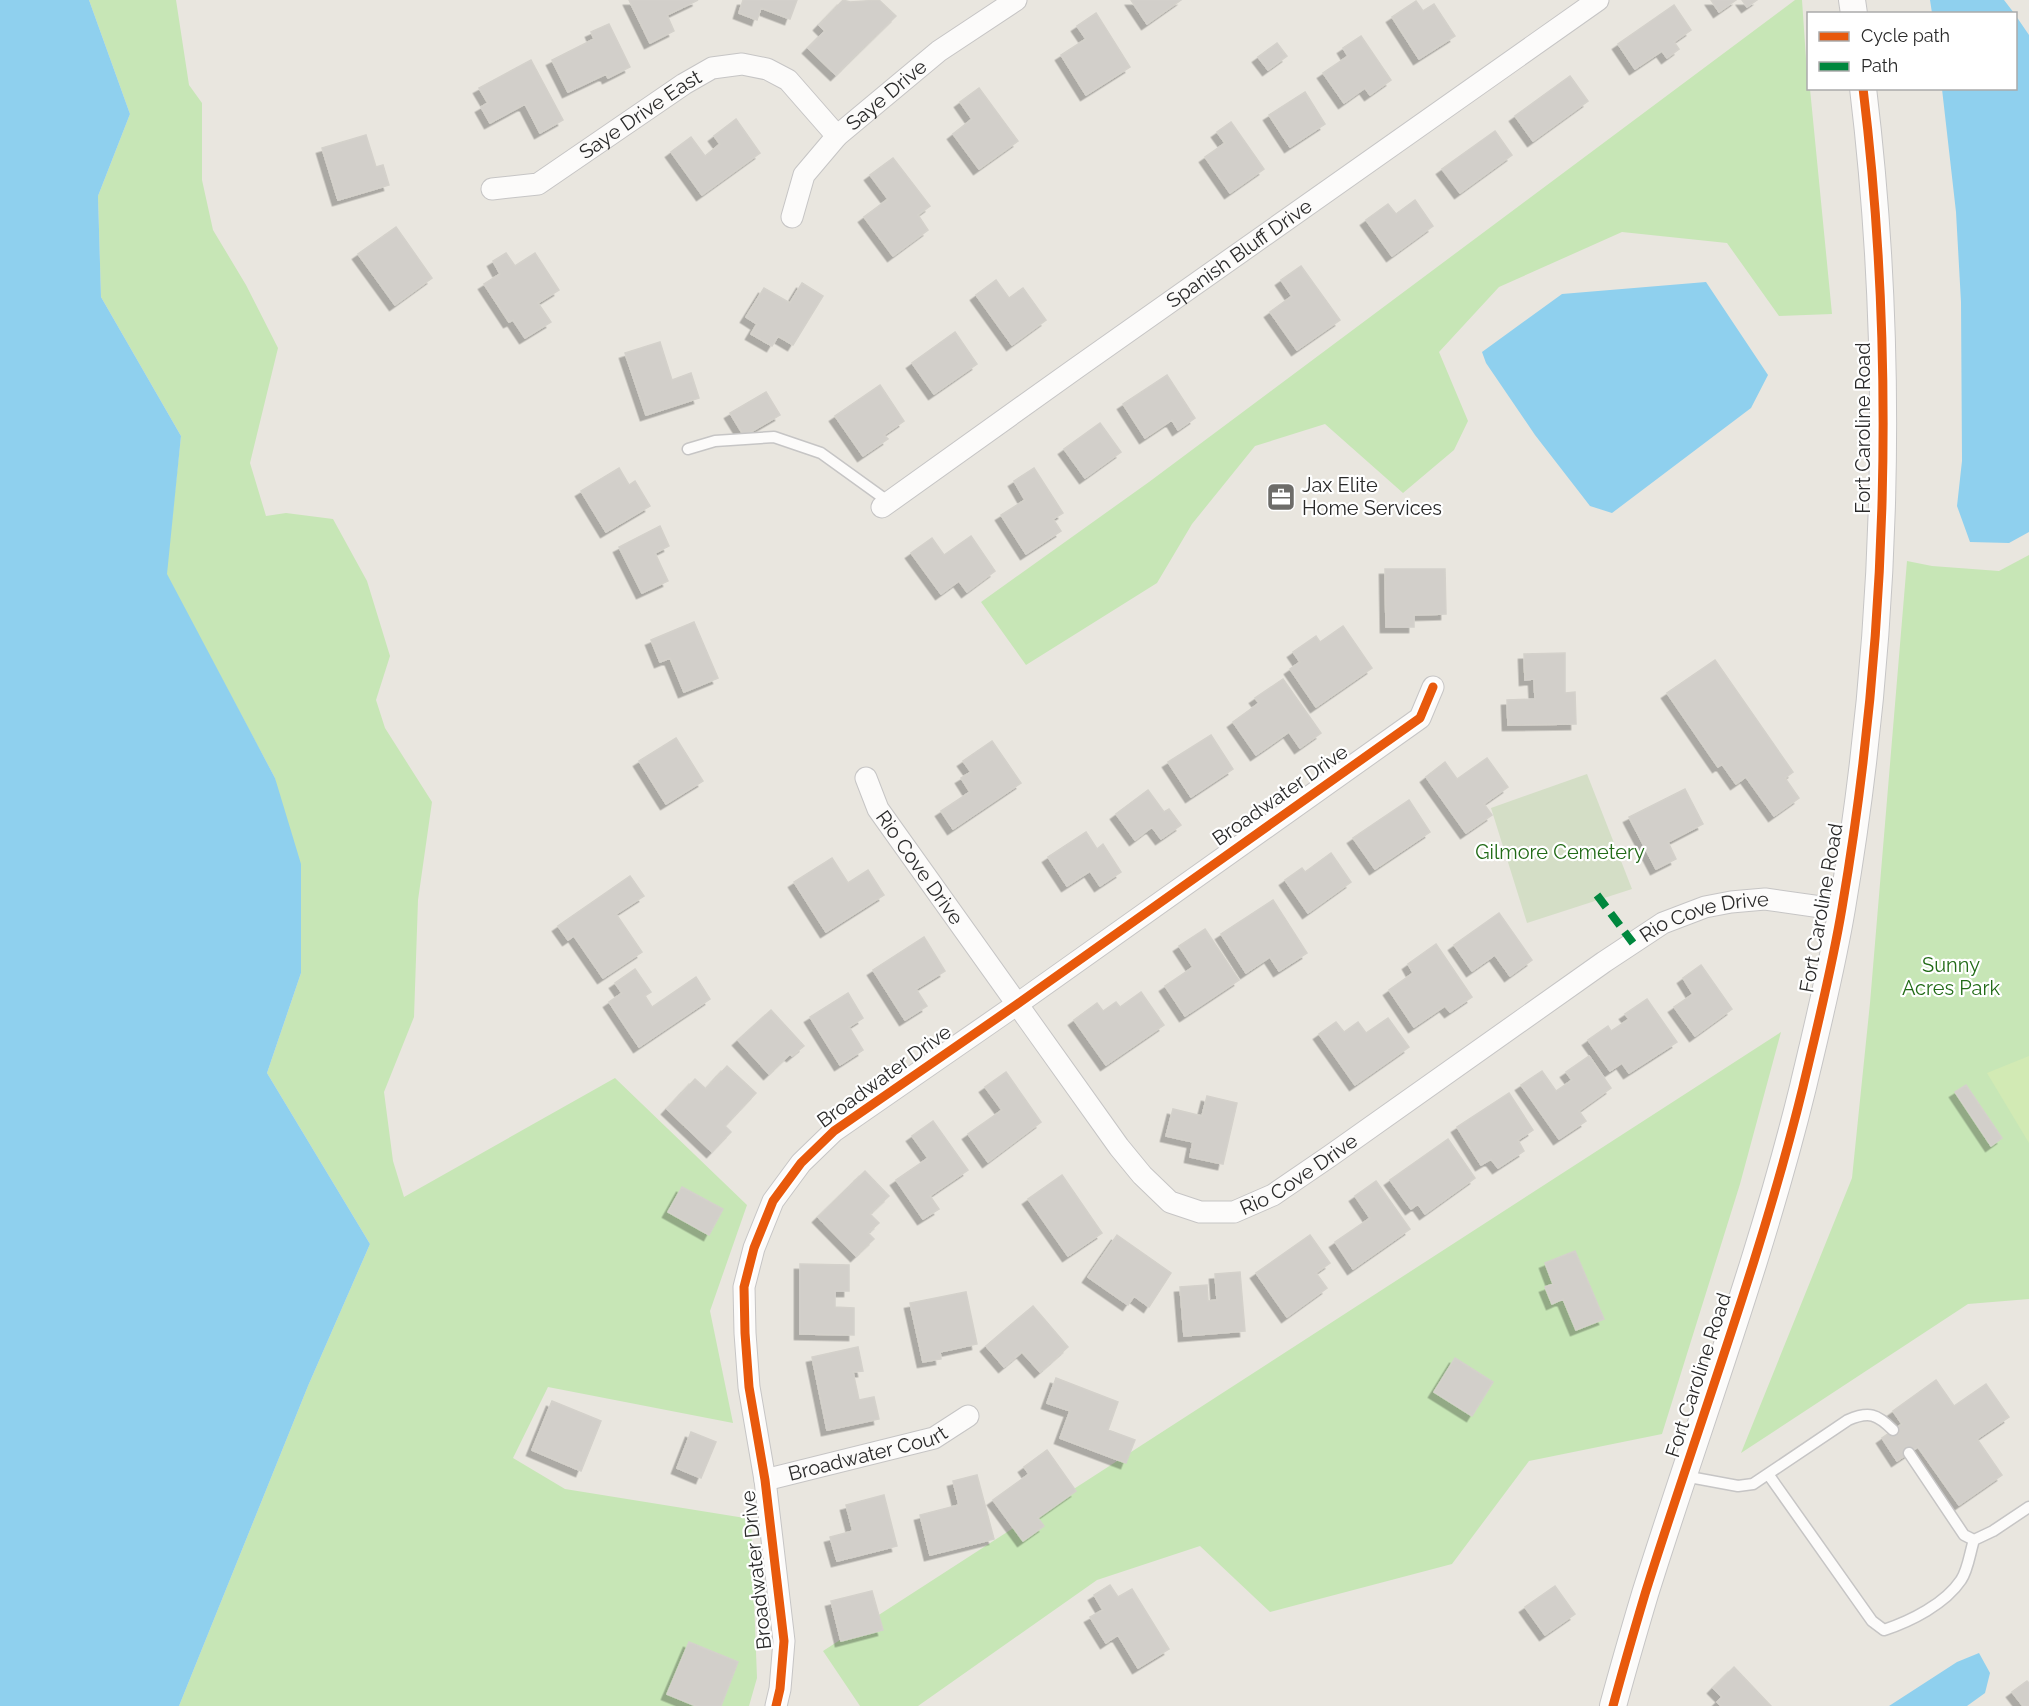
<svg xmlns="http://www.w3.org/2000/svg" width="2029" height="1706" viewBox="0 0 2029 1706" font-family="Raleway,sans-serif">
	<defs>
		<filter id="shadow"><feDropShadow dx="-5.5" dy="5.5" stdDeviation="0" flood-color="#0004"/></filter>
	</defs>
	<rect width="100%" height="100%" fill="#e9e6df"/>
	<path fill="#c7e6b6" d="M89,0H176L189,85L202,103V180L213,230L246,285L278,348L250,463L266,516L286,513L333,519L367,581L390,656L376,700L385,728L432,802L418,900L414,1017L384,1092L393,1161L404,1197L615,1078L747,1205L710,1311L733,1423L548,1387L513,1458L565,1489L751,1519L757,1678L749,1706H179L308,1386L370,1244L267,1073L301,973L275,778L166,574L181,436L101,297L98,196L130,114Z
		M1795,0H1802L1808,88L1810,89L1832,314L1779,316L1727,243L1622,232L1499,287L1439,352L1468,421L1454,450L1403,493L1325,424L1255,446L1192,524L1157,583L1026,665L981,602L1149,482Z
		M2029,555V1299L1968,1304L1741,1453L1852,1178L1870,1003L1907,561L1932,566L1999,571Z
		M1781,1032L1740,1184L1662,1434L1529,1461L1452,1564L1270,1612L1200,1546L1097,1580L918,1706H860L823,1651Z"/>
	<path fill="#d4dec6" d="M1587,774L1632,889L1527,923L1491,808Z"/>
	<path fill="#d2eab4" d="M2029,1056V1143L1987,1073Z"/>
	<path fill="#8fd0ee" d="M0,0H89L130,114L98,196L101,297L181,436L167,574L275,778L301,864V973L267,1073L370,1244L308,1386L179,1706H0Z
		M1930,0H2004L2014,13H1932Z
		M2016,16L2029,35V532L2009,543L1970,542L1957,506L1962,461L1961,302L1956,212L1942,89L2016,88Z
		M1706,282L1768,375L1751,408L1612,513L1590,506L1535,435L1486,363L1482,352L1562,294Z
		M1979,1653L1990,1673L1985,1693L1967,1706H1889L1957,1662Z"/>
	<path fill="#d2cfca" stroke="#d4d1cb" stroke-width="1.5" filter="url(#shadow)" d="M629,0H698L667,15L674,31L650,43Z
		M743,0H797L790,19L761,8L757,20L739,13Z
		M843,0L850,2L879,0L896,16L836,75L808,48L825,31L819,25Z
		M1131,0H1181L1147,24Z
		M1711,0H1736L1719,12Z
		M1742,0H1757L1747,7Z
		M1416,1L1423,11L1434,4L1455,36L1419,59L1392,17Z
		M1674,5L1691,30L1674,42L1679,49L1667,58L1662,51L1635,69L1618,44Z
		M1096,13L1130,67L1086,95L1061,55L1086,39L1077,26Z
		M609,24L630,67L608,78L606,74L568,92L552,60L594,39L591,32Z
		M1361,36L1391,80L1370,95L1365,88L1344,103L1323,73L1348,56L1343,48Z
		M1277,43L1287,56L1268,70L1258,57Z
		M531,60L563,120L540,133L525,104L490,123L481,107L488,103L479,88Z
		M1570,76L1588,101L1533,141L1515,116Z
		M979,88L1018,141L979,169L953,134L972,119L960,102Z
		M1305,92L1325,124L1290,147L1269,115Z
		M736,119L760,153L702,195L671,152L691,137L705,156L720,144L714,136Z
		M1231,122L1264,169L1230,193L1205,157L1225,143L1217,132Z
		M1495,131L1512,155L1460,193L1442,169Z
		M366,135L376,167L383,165L389,185L338,200L322,148Z
		M893,158L930,206L918,215L928,230L893,256L864,217L888,199L870,175Z
		M1415,200L1433,226L1392,256L1366,220L1388,204L1396,214Z
		M396,227L432,278L395,305L358,254Z
		M506,253L515,266L535,253L559,290L538,303L551,322L525,338L513,320L509,322L484,284L500,274L493,261Z
		M1301,266L1340,320L1297,350L1270,312L1292,296L1281,280Z
		M996,280L1009,298L1023,288L1046,320L1012,345L976,295Z
		M802,283L823,296L793,345L778,336L772,346L751,334L757,324L746,317L764,288L790,303Z
		M955,332L977,364L934,394L912,363Z
		M660,342L672,380L691,373L699,398L646,415L625,353Z
		M1167,375L1195,418L1178,430L1172,420L1145,438L1123,404Z
		M880,385L904,421L884,435L888,439L863,456L835,416Z
		M766,392L780,415L744,436L730,413Z
		M1100,423L1121,452L1085,478L1064,449Z
		M619,468L629,485L635,481L650,506L606,532L581,491Z
		M1034,468L1063,513L1053,519L1061,531L1026,554L1001,515L1025,500L1014,481Z
		M660,526L669,546L655,553L668,581L642,593L619,547Z
		M971,536L995,571L967,592L959,581L941,594L911,553L932,538L944,555Z
		M1385,569H1445L1446,614L1414,615V627H1386Z
		M694,622L718,678L684,692L670,658L660,662L651,640Z
		M1343,626L1372,668L1316,707L1290,669L1300,662L1293,652L1316,636L1320,642Z
		M1565,653V693L1575,692L1576,724L1508,725L1507,700L1535,699L1534,679L1525,680L1524,654Z
		M1715,660L1793,772L1785,778L1799,798L1774,816L1746,777L1736,784L1722,764L1718,767L1667,693Z
		M1283,679L1321,733L1300,748L1289,732L1256,755L1233,722L1259,703L1255,698Z
		M1211,735L1233,769L1191,797L1168,762Z
		M676,738L703,781L666,804L639,761Z
		M992,741L1021,783L953,829L941,811L970,792L961,778L971,772L963,761Z
		M1487,758L1508,787L1484,804L1492,815L1466,833L1426,777L1445,762L1457,779Z
		M1685,789L1703,824L1668,842L1676,859L1656,869L1629,817Z
		M1148,790L1164,812L1169,809L1181,825L1161,839L1152,827L1135,840L1116,814Z
		M1409,800L1430,832L1375,869L1353,838Z
		M1086,832L1097,849L1103,844L1121,872L1100,886L1090,871L1067,886L1048,857Z
		M1331,853L1351,882L1308,913L1285,880L1302,868L1305,872Z
		M832,858L848,883L868,870L884,895L826,932L794,882Z
		M630,876L644,896L616,914L642,952L603,978L574,936L568,940L558,926Z
		M1273,900L1307,953L1279,971L1270,957L1246,973L1221,934Z
		M1499,913L1532,960L1510,976L1495,955L1472,971L1454,945Z
		M1205,929L1239,980L1185,1016L1165,986L1193,967L1179,946Z
		M924,937L945,971L916,989L927,1006L905,1020L873,970Z
		M1436,944L1472,997L1450,1012L1445,1006L1414,1027L1389,990L1413,973L1408,964Z
		M1701,965L1732,1009L1695,1036L1674,1007L1693,994L1683,978Z
		M635,969L651,992L645,996L652,1007L696,977L710,999L639,1047L609,1002L622,993L615,983Z
		M1141,992L1164,1025L1106,1065L1074,1020L1097,1003L1103,1011L1116,1002L1120,1007Z
		M848,993L863,1018L849,1027L863,1050L840,1065L810,1017Z
		M1647,999L1677,1042L1629,1073L1622,1063L1610,1071L1588,1040L1608,1026L1611,1031L1629,1019L1625,1014Z
		M771,1010L804,1046L792,1056L790,1054L769,1074L738,1040Z
		M1388,1018L1409,1047L1355,1085L1319,1034L1336,1022L1344,1032L1358,1022L1366,1033Z
		M1589,1056L1611,1088L1579,1111L1586,1121L1559,1139L1521,1085L1542,1071L1556,1091L1572,1080L1566,1072Z
		M727,1066L756,1093L725,1126L731,1132L712,1152L667,1109L695,1079L706,1089Z
		M1006,1072L1041,1122L988,1162L968,1134L1002,1110L985,1087Z
		M1966,1085L2002,1138L1991,1146L1955,1092Z
		M1509,1093L1533,1130L1518,1140L1524,1151L1498,1168L1491,1159L1481,1165L1457,1127Z
		M1207,1096L1237,1103L1223,1164L1190,1157L1193,1142L1166,1136L1173,1109L1202,1116Z
		M933,1121L968,1170L930,1196L939,1209L923,1219L896,1180L928,1158L912,1136Z
		M1448,1139L1475,1178L1425,1214L1418,1204L1411,1209L1390,1180Z
		M865,1171L889,1196L870,1214L879,1223L868,1233L874,1239L856,1256L818,1217Z
		M1062,1175L1102,1233L1068,1256L1028,1199Z
		M1376,1181L1410,1229L1353,1269L1335,1242L1370,1218L1355,1196Z
		M682,1187L723,1209L709,1235L668,1212Z
		M1117,1235L1171,1273L1149,1307L1134,1296L1128,1305L1088,1277Z
		M1310,1235L1330,1263L1316,1273L1327,1288L1287,1317L1256,1273Z
		M1575,1251L1604,1319L1576,1330L1563,1299L1552,1304L1545,1287L1553,1284L1545,1263Z
		M800,1264L849,1265V1291H835V1307L854,1308V1335L800,1334Z
		M1240,1272L1245,1331L1184,1336L1180,1287L1207,1285L1208,1301L1217,1300L1215,1274Z
		M966,1292L977,1344L940,1352L941,1359L923,1362L910,1303Z
		M1033,1306L1068,1347L1040,1372L1022,1352L1004,1367L986,1346Z
		M858,1347L863,1371L853,1372L859,1400L874,1397L879,1419L827,1430L812,1357Z
		M1455,1358L1493,1382L1472,1416L1434,1392Z
		M1056,1378L1118,1402L1108,1430L1135,1440L1126,1463L1060,1438L1070,1411L1047,1403Z
		M1936,1380L1954,1406L1986,1384L2009,1417L1977,1439L2002,1475L1959,1505L1918,1447L1897,1461L1882,1438L1902,1424L1893,1411Z
		M552,1401L601,1421L581,1471L532,1450Z
		M691,1432L716,1442L701,1478L677,1468Z
		M1047,1450L1076,1491L1038,1518L1044,1526L1023,1541L993,1500L1029,1474L1024,1467Z
		M977,1475L994,1539L930,1555L920,1515L959,1505L953,1481Z
		M884,1495L897,1546L837,1561L830,1537L853,1531L846,1505Z
		M1110,1585L1118,1597L1132,1589L1169,1649L1138,1668L1118,1635L1106,1643L1090,1617L1103,1610L1094,1595Z
		M1555,1586L1575,1614L1545,1635L1525,1607Z
		M872,1591L883,1630L841,1641L831,1601Z
		M689,1642L738,1662L721,1706H696L667,1694Z
		M1734,1667L1771,1706H1721L1717,1702L1722,1697L1713,1688Z
		M2027,1681L2029,1683V1706H2023L2012,1692Z"/>
	<g fill="none" stroke-linecap="round" stroke-linejoin="round">
		<g stroke="#c6c5c5" stroke-width="13">
			<path id="service" d="M688,449L715,441L774,437L821,453L889,502
				M1909,1453L1964,1535L1974,1540L1993,1531L2029,1507
				M1768,1474L1872,1621L1884,1630C1911,1621 1945,1604 1961,1580C1968,1570 1970,1552 1974,1540
				M1684,1476L1738,1486L1753,1484L1848,1420C1869,1411 1877,1414 1893,1430"/>
		</g>
		<g stroke="#c6c5c5" stroke-width="23">
			<g id="minor">
				<path id="s1" d="M492,189L538,184L684,84L712,68L742,64L767,69L788,80L837,136"/>
				<path id="s2" d="M792,217L804,175L837,136L939,51L1016,0"/>
				<path id="s3" d="M882,507L1075,369L1598,0"/>
				<path id="s4" d="M866,778L878,809L1119,1147L1142,1175L1170,1202L1200,1212H1234L1273,1195L1330,1156L1604,962L1663,923L1705,907L1731,902L1765,899L1842,910"/>
				<path id="s5" d="M765,1480L934,1438L968,1416"/>
				<path d="M776,1706L780,1689L784,1641L765,1480L749,1387L745,1333L744,1287L754,1248L773,1201L801,1163L834,1131L1016,1005L1420,718L1433,687"/>
			</g>
		</g>
		<g stroke="#c6c5c5" stroke-width="28">
			<path id="tertiary" d="M1852,0L1854,14
				M1613,1706C1623,1669 1634,1631 1645,1594C1698,1425 1761,1259 1803,1087C1817,1028 1832,968 1842,908C1888,638 1896,360 1863,88"/>
		</g>
		<use href="#service" stroke="#fcfbfa" stroke-width="10"/>
		<use href="#minor" stroke="#fcfbfa" stroke-width="21"/>
		<use href="#tertiary" stroke="#fcfbfa" stroke-width="26"/>
		<path stroke="#00873e" stroke-width="8" stroke-dasharray="15 8" stroke-linecap="butt" d="M1597,895L1633,943"/>
		<g stroke="#fff" stroke-width="13">
			<path id="cycleway" d="M776,1706L780,1689L784,1641L765,1480L749,1387L745,1333L744,1287L754,1248L773,1201L801,1163L834,1131L1016,1005L1420,718L1433,687
				M1613,1706C1623,1669 1634,1631 1645,1594C1698,1425 1761,1259 1803,1087C1817,1028 1832,968 1842,908C1888,638 1896,360 1863,88"/>
		</g>
		<use href="#cycleway" stroke="#e8590c" stroke-width="9"/>
	</g>
	<defs>
		<g id="office-square" transform="scale(1.5)"><rect x="-9" y="-9" width="18" height="18" rx="4" fill="#6d6c69" stroke="#fff"/><path d="M-6-3h4V-5.5h4V-3h4V5H-6ZM-1-4.5V-3h2v-1.5ZM-6 0V1H6V0Z" fill="#fff"/></g>
	</defs>
	<g fill-rule="evenodd">
		<use href="#office-square" x="1281" y="497"/>
	</g>
	<g text-anchor="middle" dominant-baseline="central" stroke-width="4.5" stroke-linejoin="round" paint-order="stroke">
		<g font-size="20" fill="#2a2a2a" stroke="#fff">
			<text stroke="none"><textPath href="#s2" startOffset="159">Saye Drive</textPath></text>
			<text stroke="none"><textPath href="#s1" startOffset="170">Saye Drive East</textPath></text>
			<text stroke="none"><textPath href="#s3" startOffset="438">Spanish Bluff Drive</textPath></text>
			<text transform="translate(1863 428) rotate(-90)">Fort Caroline Road</text>
			<text transform="translate(1280 795) rotate(-35)">Broadwater Drive</text>
			<text stroke="none"><textPath href="#s4" startOffset="105">Rio Cove Drive</textPath></text>
			<text transform="translate(1821 908) rotate(-80)">Fort Caroline Road</text>
			<text stroke="none"><textPath href="#s4" startOffset="1149">Rio Cove Drive</textPath></text>
			<text transform="translate(884 1076) rotate(-36)">Broadwater Drive</text>
			<text stroke="none"><textPath href="#s4" startOffset="664">Rio Cove Drive</textPath></text>
			<text transform="translate(1698 1375) rotate(-72)">Fort Caroline Road</text>
			<text stroke="none"><textPath href="#s5" startOffset="106">Broadwater Court</textPath></text>
			<text transform="translate(756 1570) rotate(-96)">Broadwater Drive</text>
		</g>
		<g font-size="20" fill="#2a2a2a" stroke="#fff" text-anchor="start">
			<text x="1302" y="485">Jax Elite<tspan x="1302" dy="23">Home Services</tspan></text>
		</g>
		<g font-size="20" fill="#226b17" stroke="#fff">
			<text x="1560" y="852">Gilmore Cemetery</text>
			<text x="1951" y="965">Sunny<tspan x="1951" dy="23">Acres Park</tspan></text>
		</g>
	</g>
	<rect x="1807" y="12" width="210" height="78" fill="#ffffff" stroke="#aaaaaa" stroke-width="1.5"/>
	<rect x="1819" y="32" width="30" height="9" fill="#e8590c" stroke="#aaaaaa" stroke-width="1.5"/>
	<text x="1861" y="42" font-size="18" fill="#2a2a2a">Cycle path</text>
	<rect x="1819" y="62" width="30" height="9" fill="#00873e" stroke="#aaaaaa" stroke-width="1.5"/>
	<text x="1861" y="72" font-size="18" fill="#2a2a2a">Path</text>
</svg>
